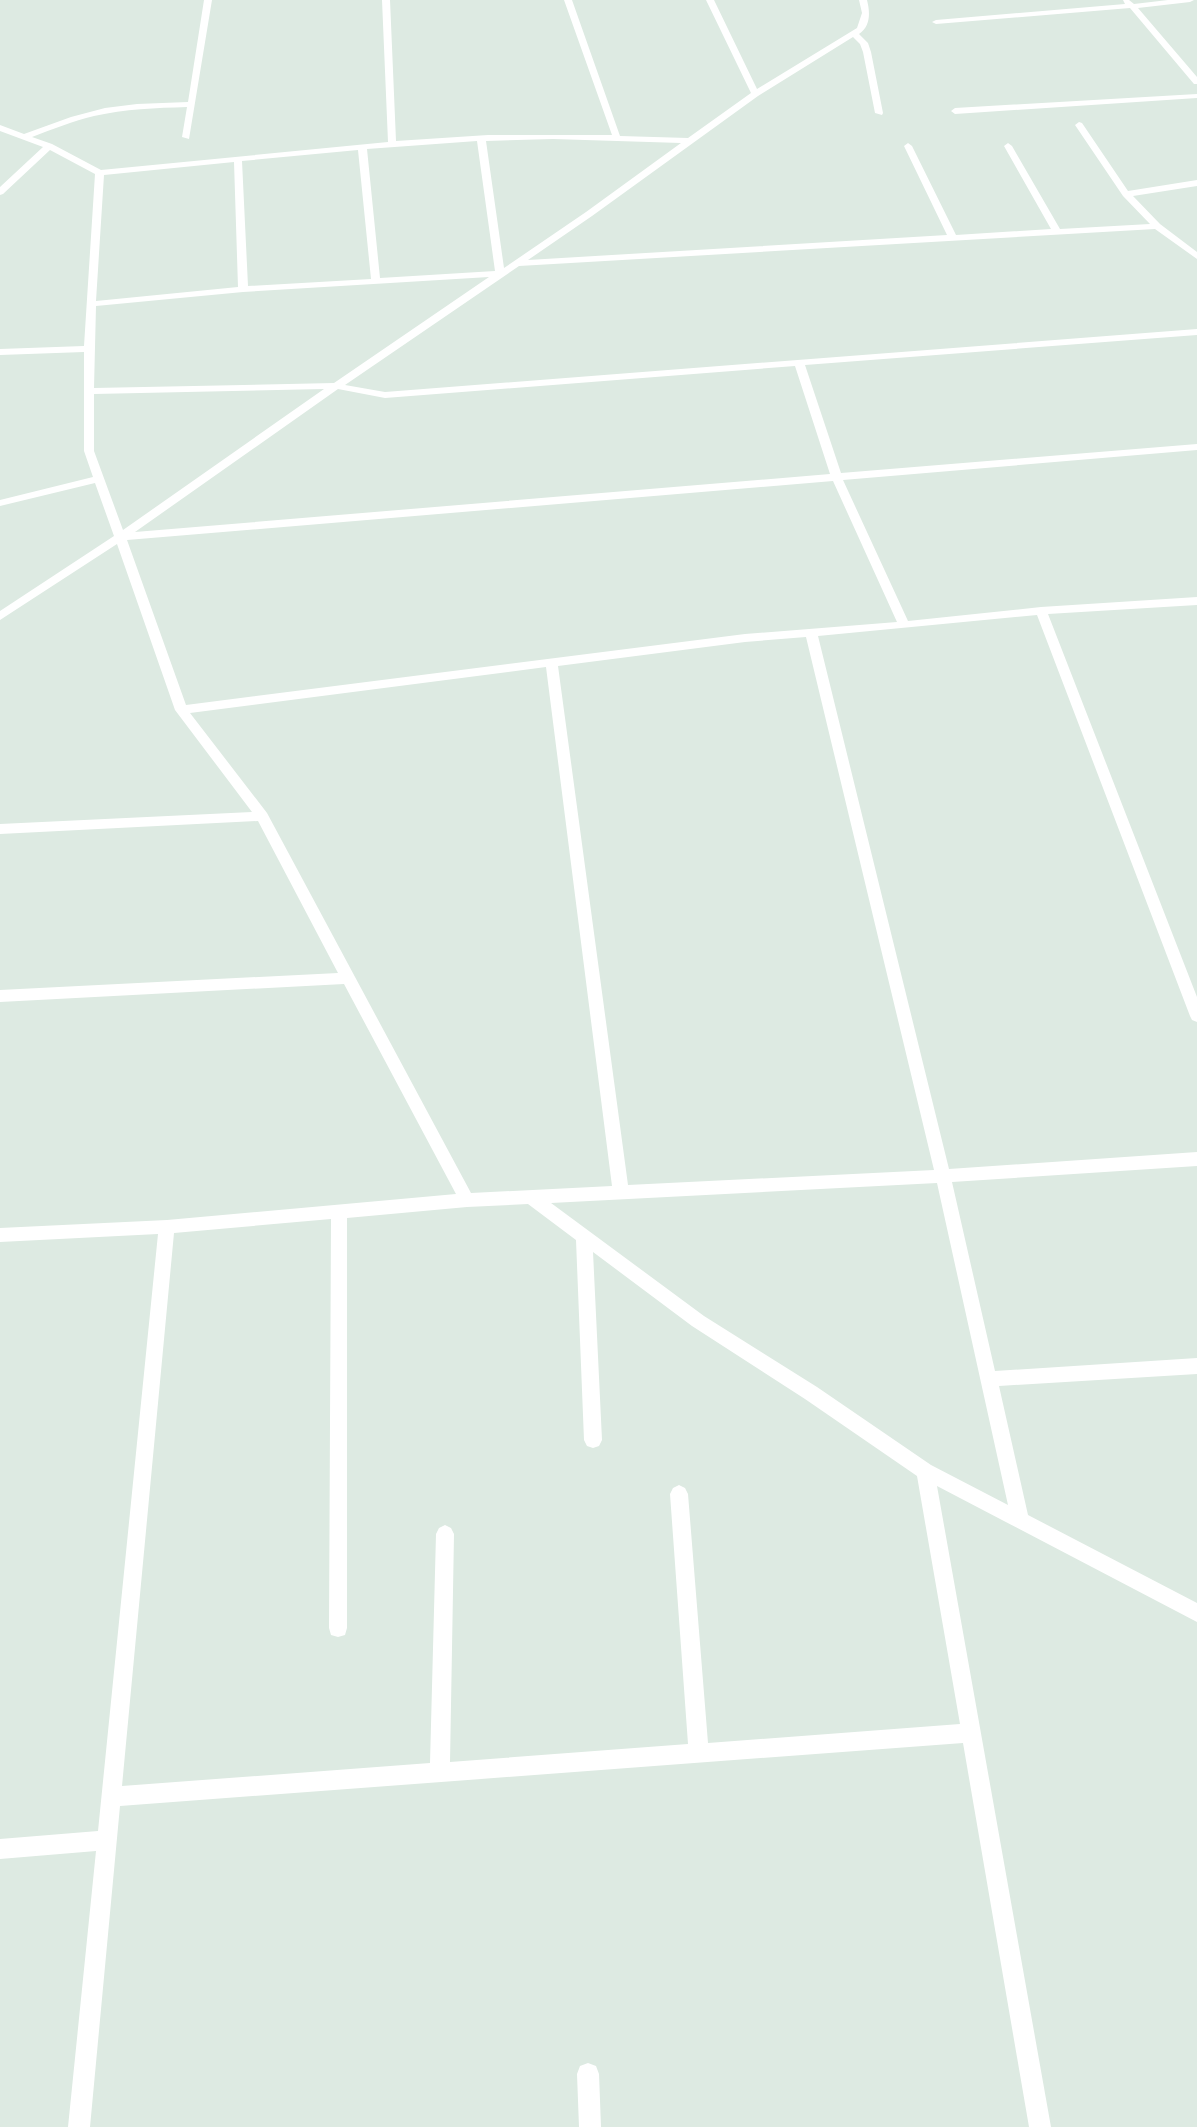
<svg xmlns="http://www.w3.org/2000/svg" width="1197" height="2127" viewBox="0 0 1197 2127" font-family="Karla,sans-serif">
	<rect width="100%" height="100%" fill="#ddeae2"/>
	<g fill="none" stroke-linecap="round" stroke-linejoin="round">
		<path fill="#fff" fill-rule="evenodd" d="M204,0H212L189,139L182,137L187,107C156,108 125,109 94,116C73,121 53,129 32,137L52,144L101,170L388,142L382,0H390L396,141L488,135H612L564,0H572L620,136L688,138L751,93L706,0H714L757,89L857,28L862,13L859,0H867C870,12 871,26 859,34L868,43L871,52L883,113L882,115L875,113L863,52L860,44L853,37L758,96L592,216L528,260L947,235L904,146L908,143L912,146L956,235L1051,229L1004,146L1008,143L1012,146L1060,229L1150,224L1123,196L1075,125L1079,122L1082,123L1128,191L1197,180V186L1133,196L1160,224L1197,252V259L1155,229L519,266L345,385L385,392L1197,329V335L805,365L841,473L1197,444V450L843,480L908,621L1041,607L1197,597V605L1048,614L1197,997V1022L1192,1020L1190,1016L1037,615L818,636L949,1169L1197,1152V1166L952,1182L995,1371L1197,1358V1374L999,1386L1028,1515L1197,1603V1622L937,1486L1051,2127H1029L963,1743L120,1806L90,2127H68L96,1851L0,1859V1839L98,1831L158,1234L0,1242V1228L167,1220L456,1194L344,984L0,1002V990L338,973L258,821L0,834V824L252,812L175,710L117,544L0,620V611L114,536L95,483L0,506V500L93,477L84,451V352L0,355V349L84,346L95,174L50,150L3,194L0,195V187L43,147L0,131V125L24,134L71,117L105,108L137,104L188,102ZM553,139L681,143L586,212L504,268L486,141ZM477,141L495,271L380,278L367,149ZM358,150L371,279L248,286L242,161ZM234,162L238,287L96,301L104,175ZM489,277L334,383L94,388L96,306L243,292ZM795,366L830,474L135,532L338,389L385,398ZM324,389L123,530L94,451V394ZM833,481L897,622L745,634L186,705L127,540ZM806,637L934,1170L628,1185L558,666L745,642ZM546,667L612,1186L471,1193L267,813L190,713ZM937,1183L1008,1505L931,1465L817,1387L704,1316L551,1203ZM528,1204L576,1240L584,1440L587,1446L593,1448L599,1446L602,1440L593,1252L692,1326L805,1399L917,1476L960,1724L708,1743L688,1494L685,1488L679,1485L673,1488L670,1494L688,1744L450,1762L454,1534L451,1528L445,1525L439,1528L436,1534L430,1763L122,1786L174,1233L331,1219L329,1628L331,1635L338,1637L345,1635L347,1628V1218L467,1207Z
			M1123,0H1129L1134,4L1168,0H1194L1190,2L1138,8L1197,77V84H1194L1130,8L936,24L932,22L936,20L1125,4Z
			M1197,94V98L955,114L951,111L955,108Z
			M588,2063L596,2066L599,2074L601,2127H579L577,2074L580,2066Z"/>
	</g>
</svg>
